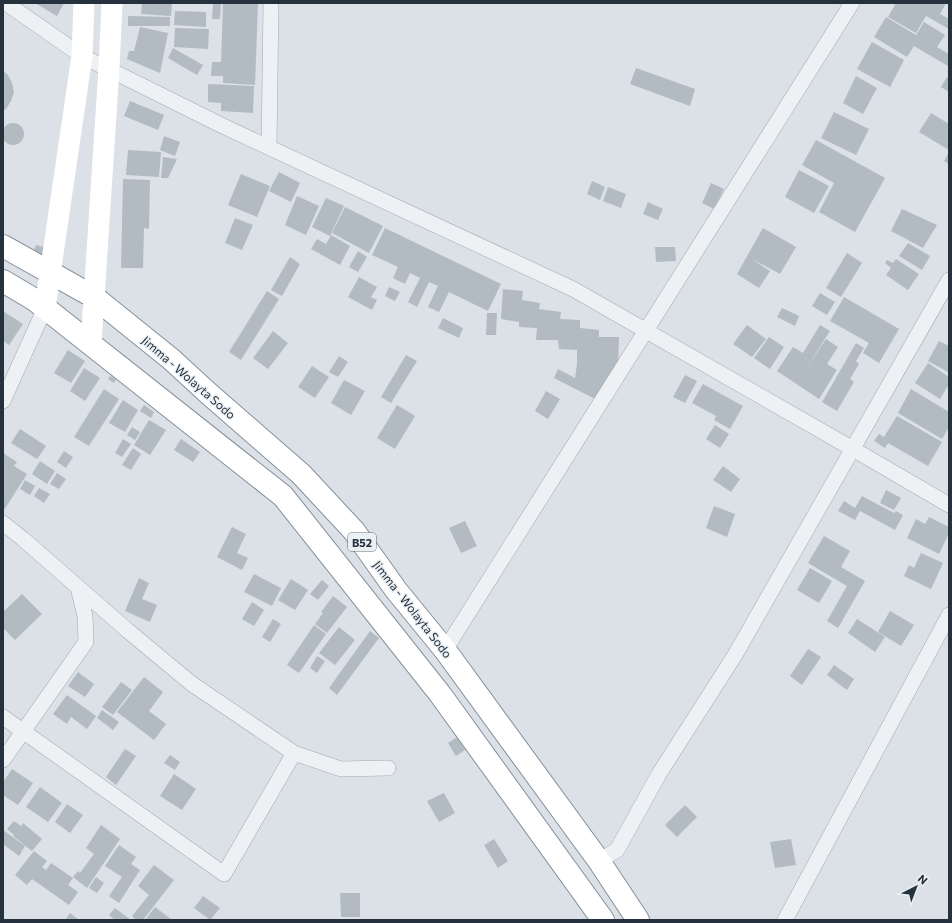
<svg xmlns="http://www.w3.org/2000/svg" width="952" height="923" viewBox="0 0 952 923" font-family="Commissioner,sans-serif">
	<rect width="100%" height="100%" fill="#dbe1e6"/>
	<path fill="#b2bbc2" d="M35,3H64L57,16Z
		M142,3H172L171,16L141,14Z
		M213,3H221L220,19H212Z
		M223,3H258L255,85L223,83V76H211L212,62H221Z
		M896,3H946L940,14L949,19V29L926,16L916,33L888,17Z
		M175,11L206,12V27L174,25Z
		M128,16L170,17V26H128Z
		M886,17L916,35L924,22L945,35L937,47L949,54L948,66L914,46L907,57L874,37Z
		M140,27L168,33L160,73L127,59L129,51H134Z
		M175,28L209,29L208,49L174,47Z
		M872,42L904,60L890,87L857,69Z
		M173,48L203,65L197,75L168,58Z
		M636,68L695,89L690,106L630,84Z
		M3,71L8,75L12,83L14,92L11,101L6,109L3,111Z
		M856,76L877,88L863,114L843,103Z
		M947,77L949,79V92L941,87Z
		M208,84L254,86L253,113L221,111V103L208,102Z
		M130,101L164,115L158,130L124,116Z
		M834,112L869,129L856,155L821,138Z
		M931,113L949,124V150L919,132Z
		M2 134a11 11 0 1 1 22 0a11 11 0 1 1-22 0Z
		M164,136L180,142L175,156L160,150Z
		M816,140L885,178L855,232L819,212L834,183L802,165Z
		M128,150L161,152L159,177L126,175Z
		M949,152V164L944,161Z
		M163,157L177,159L168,178H161Z
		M799,170L829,186L814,213L785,197Z
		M279,172L300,183L291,202L269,191Z
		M241,174L270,186L257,217L228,205Z
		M123,179L150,180L149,229L144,228L143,268H121Z
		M592,181L605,187L600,200L587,194Z
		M711,183L724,189L714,209L702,203Z
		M608,187L626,194L621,208L603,201Z
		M297,196L319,206L306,235L285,225Z
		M326,198L344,206L330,236L312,227Z
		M648,202L663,209L658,220L643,214Z
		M345,207L383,226L369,253L332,233Z
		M902,209L937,225L923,248L891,231Z
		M235,218L253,225L242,250L225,243Z
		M385,228L501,284L488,311L449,292L439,312L428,307L438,286L429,282L417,307L408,302L420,278L410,273L405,284L393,278L398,267L372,255Z
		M763,228L796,247L780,274L752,259L770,271L759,288L737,274Z
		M331,235L350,246L340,265L311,249L317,239L326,244Z
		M908,243L930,256L922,270L899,256Z
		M36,245L48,248L44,260L32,256Z
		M655,247H675L676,261L656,262Z
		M358,251L367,257L358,272L349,267Z
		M847,253L862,263L841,297L826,288Z
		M290,257L300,264L282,296L271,290Z
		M896,259L919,274L908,290L886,275L891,268L885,263L887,260L893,263Z
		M359,277L377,287L371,297L377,300L372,310L348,297Z
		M389,287L400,292L395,301L385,296Z
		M503,289L523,291L522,300L540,303L539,309L561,312L560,319L580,320V328L599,330V337H619L618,368L599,401L554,378L558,369L575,378L577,364V350L559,349L558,340H536L537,328L519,327V322L501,319Z
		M267,291L279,299L241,360L229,352Z
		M820,293L835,302L827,315L812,306Z
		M844,297L899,329L879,363L863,353L869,343L830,321Z
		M782,308L799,316L795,326L777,317Z
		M3,311L23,324L9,345L3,341Z
		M487,313H497L496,335H486Z
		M443,318L463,328L459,338L438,328Z
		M747,325L766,339L752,357L733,344Z
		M820,325L830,331L805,370L826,339L838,347L827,364L837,370L819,399L777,371L793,347L803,353Z
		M273,331L288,343L268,369L253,358Z
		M769,337L784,347L770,369L754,358Z
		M939,341L949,346L948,372L928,361Z
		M856,343L864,348L856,361L859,364L850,379L854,382L837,411L822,402Z
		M68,350L85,361L71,383L54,373Z
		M406,355L417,361L391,403L381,397Z
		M339,356L348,362L338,377L329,372Z
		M928,363L949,377V384L940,399L915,383Z
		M312,366L329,377L315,398L298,387Z
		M84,368L100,378L85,401L70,391Z
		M685,375L697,381L685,403L673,397Z
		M110,376L116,379L114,383L108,379Z
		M344,380L365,391L351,415L331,403Z
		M703,384L743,406L730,429L714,420L716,416L692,403Z
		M104,389L119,399L89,446L74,437Z
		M911,389L949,412V427L942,439L898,413Z
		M546,391L560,399L548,419L535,411Z
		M123,400L138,410L125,432L109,423Z
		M144,405L154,412L151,418L140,411Z
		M397,405L415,416L395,449L377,438Z
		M897,416L942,442L928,466L888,443L885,448L874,441L879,434L884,437Z
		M149,420L166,430L150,455L134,445Z
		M715,425L729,434L720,448L706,439Z
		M132,427L140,432L135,440L127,435Z
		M20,429L46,446L37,459L11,443Z
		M123,439L131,444L122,457L115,453Z
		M181,439L200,452L193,462L174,450Z
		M133,448L141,454L131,470L122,465Z
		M64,451L73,457L66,468L57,462Z
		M3,453L17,462L14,466L27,474L4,510L3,509Z
		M40,461L55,471L47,484L32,474Z
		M723,466L740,479L731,492L713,480Z
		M57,473L66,479L59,489L50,484Z
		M25,480L35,486L30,495L20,489Z
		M39,488L50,494L44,503L34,496Z
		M886,490L901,498L894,510L880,503Z
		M862,496L894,513L896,511L903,515L895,530L860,511L855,520L838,511L844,501L855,508Z
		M714,506L735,514L727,537L706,528Z
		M929,517L949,527V533L939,554L907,538L916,519L925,524Z
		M465,521L477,546L461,553L449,528Z
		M232,527L246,534L237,553L248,558L242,570L217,557Z
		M824,536L850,551L841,567L865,581L838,628L827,621L847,586L808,563Z
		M921,553L943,563L931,589L904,576L909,565L914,568Z
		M810,568L832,581L819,603L797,590Z
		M254,574L281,588L272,606L244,592Z
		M139,578L149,583L142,599L157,605L150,622L125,611Z
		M291,579L308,590L295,610L278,600Z
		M322,580L329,586L318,600L310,594Z
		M22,594L42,614L15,640L3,628V612Z
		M333,596L347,607L327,633L315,624L323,613L321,612Z
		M252,602L264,610L254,626L242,619Z
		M890,611L914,625L901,646L878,632Z
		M273,619L281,624L270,642L262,637Z
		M857,619L885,637L875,652L848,633Z
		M314,625L326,634L299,673L287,665Z
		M339,627L355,640L335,665L319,653Z
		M370,631L379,638L337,695L329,688Z
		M808,649L821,657L802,685L790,676Z
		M317,656L325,661L317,673L310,668Z
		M834,665L854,679L847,690L827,675Z
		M78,672L94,684L85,697L68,686Z
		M144,677L163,692L149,711L166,724L154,740L117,712Z
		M121,682L132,690L113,715L102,707Z
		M67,695L96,716L87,729L71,717L67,724L53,714Z
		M102,710L119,722L113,730L97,718Z
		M457,737L465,750L456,756L448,743Z
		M125,749L136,756L116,785L106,777Z
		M170,755L180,762L175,770L164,763Z
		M12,769L33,783L18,805L3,795V782Z
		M174,774L196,789L182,810L160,796Z
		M40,787L62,803L48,822L26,807Z
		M444,793L455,813L439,822L427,801Z
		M67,804L83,815L70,833L55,822Z
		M685,805L697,817L677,837L665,825Z
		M14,821L21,826L23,823L42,839L32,851L13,836L14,835L7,829Z
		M101,825L120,839L87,888L73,877L78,871L80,873L94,854L86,848Z
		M3,830L25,846L19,856L3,844Z
		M494,839L508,861L498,868L484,845Z
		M791,839L796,865L775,868L770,842Z
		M119,845L136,857L131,864L140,870L119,903L109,896L122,877L105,866Z
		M34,851L47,861L42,867L46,870L51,863L73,878L68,885L78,892L69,905L32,879L27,885L15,875Z
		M154,865L174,880L143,920H136L132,916L149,895L138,886Z
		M96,877L104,883L97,893L89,888Z
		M340,893H360V917H341Z
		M203,896L220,908L210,920L194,908Z
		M155,907L172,920L146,919Z
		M115,908L131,920H115L109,915Z
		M70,913L79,920H65Z"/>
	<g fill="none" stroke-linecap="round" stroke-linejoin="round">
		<g stroke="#a1a9b0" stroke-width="16">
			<path id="minor" d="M6,3L82,56L225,127L573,289L853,449L949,505
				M269,147L271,3
				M3,401L45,308
				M3,523L23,539L127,630L192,684L294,753L341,769L388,768
				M445,650L852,3
				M3,717L224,874L294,753
				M3,760L86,642L85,616L78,587
				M599,861L617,850L659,774L735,655L949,280
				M785,920L949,615"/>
		</g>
		<g stroke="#83919c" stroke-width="24">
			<path id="trunk" d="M3,246L94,297L171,359L208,393L301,474L354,531L396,590L445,650L599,861L638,920
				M3,281L35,300L283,496L440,694L603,920"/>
		</g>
		<use href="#minor" stroke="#eef1f4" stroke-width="15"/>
		<path stroke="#fff" stroke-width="21" d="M45,308L82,56L84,3
			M91,344L109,68L112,3"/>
		<use href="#trunk" stroke="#fff" stroke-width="22"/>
	</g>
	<g text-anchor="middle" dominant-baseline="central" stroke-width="3" stroke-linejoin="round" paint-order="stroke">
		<rect fill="#eaf0f4" stroke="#606a73" stroke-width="1" x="348" y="533" width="28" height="18" rx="3"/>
		<g font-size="11" font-weight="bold" fill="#25313c">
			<text x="362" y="542">B52</text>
		</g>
		<g font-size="12" fill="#25313c" stroke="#eaf0f4">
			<text transform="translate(189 377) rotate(41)">Jimma - Wolayta Sodo</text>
			<text transform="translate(413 609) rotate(52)">Jimma - Wolayta Sodo</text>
		</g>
	</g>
	<rect width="952" height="923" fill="none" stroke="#25313c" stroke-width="8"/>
	<g transform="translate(916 887) rotate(42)" stroke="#eaf0f4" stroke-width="3" paint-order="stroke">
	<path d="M0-3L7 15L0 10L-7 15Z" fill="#25313c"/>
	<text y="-6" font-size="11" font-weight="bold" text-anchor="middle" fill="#25313c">N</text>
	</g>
</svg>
